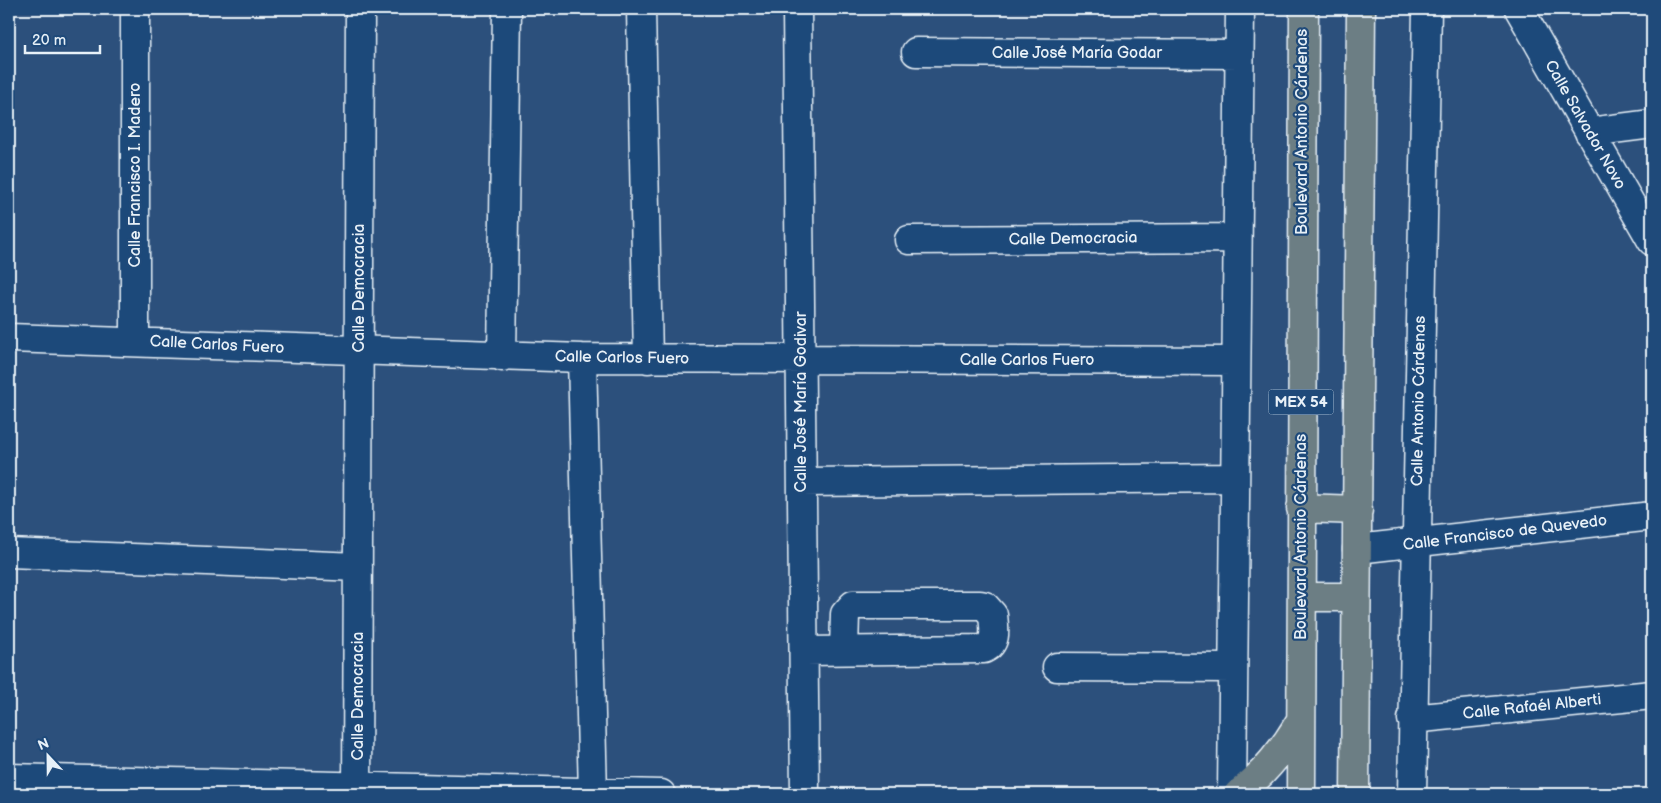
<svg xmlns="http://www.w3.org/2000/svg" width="1661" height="803" viewBox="0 0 1661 803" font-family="'Balsamiq Sans',sans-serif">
	<rect width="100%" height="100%" fill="#2c507c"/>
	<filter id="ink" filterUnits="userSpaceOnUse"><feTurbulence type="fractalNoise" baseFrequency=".02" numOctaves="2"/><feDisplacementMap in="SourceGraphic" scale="10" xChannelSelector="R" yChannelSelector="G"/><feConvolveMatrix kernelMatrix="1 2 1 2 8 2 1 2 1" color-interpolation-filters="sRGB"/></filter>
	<g filter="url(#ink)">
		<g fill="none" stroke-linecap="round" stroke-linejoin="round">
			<g stroke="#e8f1f8" stroke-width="31">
				<path id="minor" d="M135,9V342
					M641,9L648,359
					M797,9L805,794
					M1519,9L1652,241
					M916,52L1239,54
					M1589,132L1652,124
					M909,240L1237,238
					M9,338L582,358L1235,361
					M502,357L507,9
					M582,358L593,794
					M802,482L1234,478
					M1357,549L1652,516
					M9,553L358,567
					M805,651L984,649C998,643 994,627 993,615L985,606L980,605H853L845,614L844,650
					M1057,667L1232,668
					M1412,719L1652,695
					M9,778L661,794
					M357,794L360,9
					M1232,794L1240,9
					M1412,794L1427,9"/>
			</g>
			<g stroke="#e8f1f8" stroke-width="31">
				<path id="major" d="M1301,508L1358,510
					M1302,597H1356
					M1238,794C1264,774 1282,752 1299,723
					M1301,794L1304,9
					M1355,794L1361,9"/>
			</g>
			<use href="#minor" stroke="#1f4a7a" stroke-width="28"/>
			<use href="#major" stroke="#6c7e84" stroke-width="28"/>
		</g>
	</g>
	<g text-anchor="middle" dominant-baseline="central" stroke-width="4.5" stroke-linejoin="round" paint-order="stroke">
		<rect fill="#1f4a7a" stroke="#acbfd2" stroke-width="1" x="1268.5" y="389.5" width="65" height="25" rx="4"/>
		<g font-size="15" font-weight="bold" fill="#e8f1f8">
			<text x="1301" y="402">MEX 54</text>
		</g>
		<g font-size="16" fill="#e8f1f8" stroke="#1f4a7a">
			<text x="1077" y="53">Calle José María Godar</text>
			<text transform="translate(1585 125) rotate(60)">Calle Salvador Novo</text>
			<text transform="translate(1302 132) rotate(-90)">Boulevard Antonio Cárdenas</text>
			<text transform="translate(135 175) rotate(-90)">Calle Francisco I. Madero</text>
			<text transform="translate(1073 239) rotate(-1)">Calle Democracia</text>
			<text transform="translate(359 288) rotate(-90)">Calle Democracia</text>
			<text transform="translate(217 345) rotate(3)">Calle Carlos Fuero</text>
			<text transform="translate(622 358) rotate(1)">Calle Carlos Fuero</text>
			<text x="1027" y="360">Calle Carlos Fuero</text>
			<text transform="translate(1419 401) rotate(-89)">Calle Antonio Cárdenas</text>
			<text transform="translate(801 402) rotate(-90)">Calle José María Godivar</text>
			<text transform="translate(1505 533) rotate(-7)">Calle Francisco de Quevedo</text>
			<text transform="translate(1301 537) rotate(-90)">Boulevard Antonio Cárdenas</text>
			<text transform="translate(358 696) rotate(-90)">Calle Democracia</text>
			<text transform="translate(1532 707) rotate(-6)">Calle Rafaél Alberti</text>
		</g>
	</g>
	<rect width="1661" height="803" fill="none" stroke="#1f4a7a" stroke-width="30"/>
	<rect x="15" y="15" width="1631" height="773" fill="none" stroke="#e8f1f8" stroke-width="2" filter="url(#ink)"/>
	<g transform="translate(48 756) rotate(338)" stroke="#1f4a7a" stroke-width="4" paint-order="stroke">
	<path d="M0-4L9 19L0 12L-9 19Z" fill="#e8f1f8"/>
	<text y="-8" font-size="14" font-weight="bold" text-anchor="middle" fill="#e8f1f8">N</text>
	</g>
	<path d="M25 45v8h75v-8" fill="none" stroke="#e8f1f8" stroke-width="2.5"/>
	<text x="32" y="45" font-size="15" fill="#e8f1f8" stroke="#1f4a7a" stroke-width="4" paint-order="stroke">20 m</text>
</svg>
